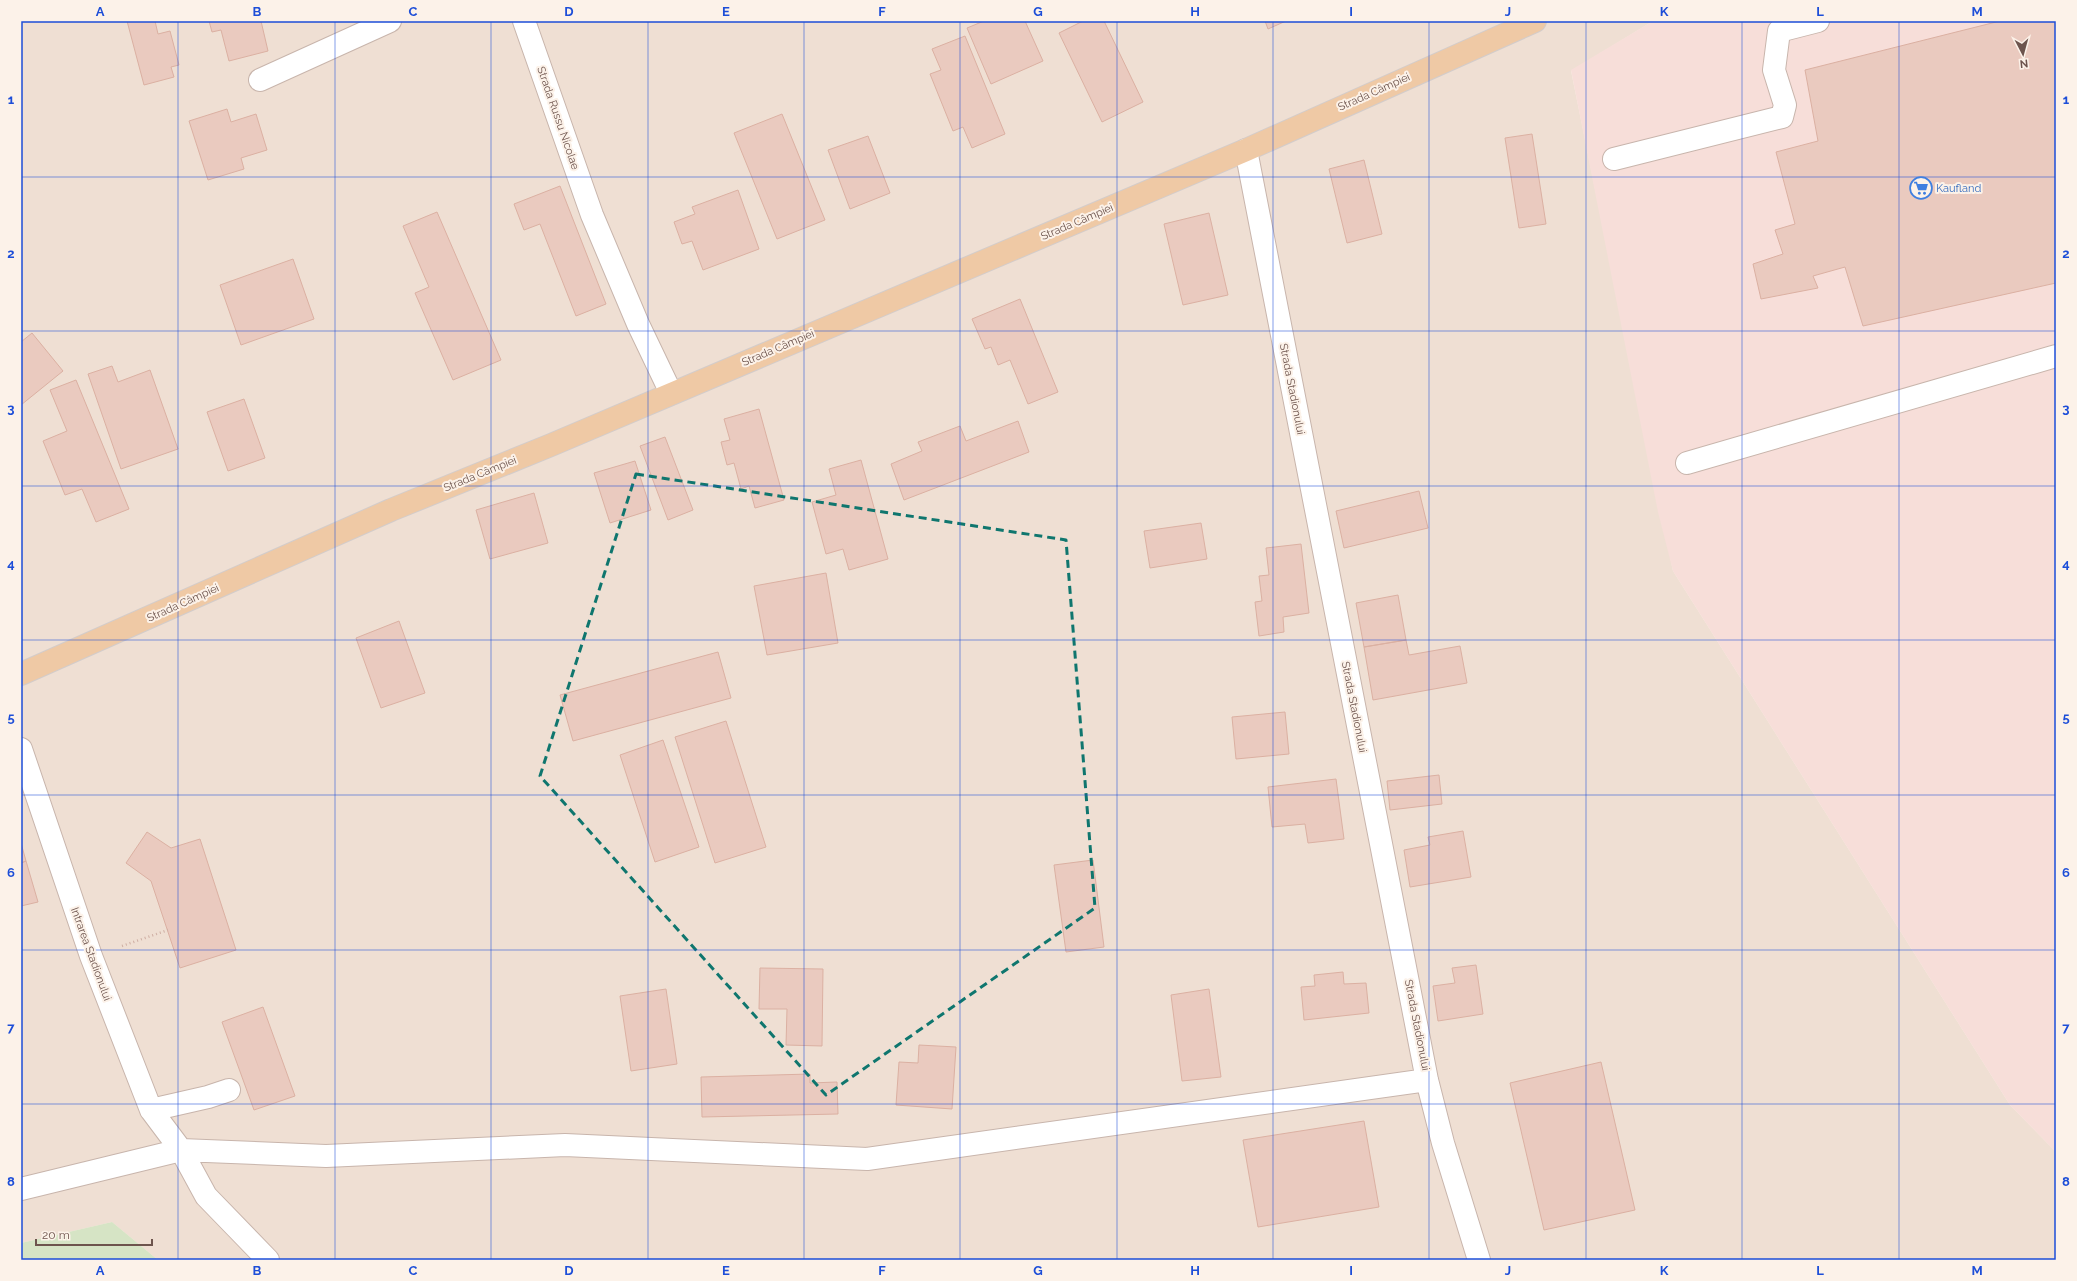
<svg xmlns="http://www.w3.org/2000/svg" width="2077" height="1281" viewBox="0 0 2077 1281" font-family="Raleway,sans-serif">
	<rect width="100%" height="100%" fill="#f9eee4"/>
	<path fill="#efdfd3" d="M21,21H1653L1571,71L1673,571L2010,1105L2056,1152V1260H158L112,1222L21,1243Z"/>
	<path fill="#f7ded9" d="M1653,21H2056V1152L2010,1105L1673,571L1658,512L1571,70Z"/>
	<path fill="#d6e4c5" d="M112,1222L158,1260H21V1243Z"/>
	<path fill="#eacabf" stroke="#dbb0a2" d="M127,21H155L158,34L170,31L179,65L171,67L174,77L144,85Z
		M209,21H261L268,51L229,61L221,30L212,32Z
		M984,21H1025L1043,61L991,84L967,28Z
		M1083,21H1104L1143,102L1102,122L1059,33Z
		M1265,21H1286L1268,29Z
		M2000,21H2056V283L1863,326L1845,267L1813,276L1818,288L1761,299L1753,264L1783,254L1775,230L1795,224L1776,152L1818,141L1805,70Z
		M965,36L1005,134L972,148L963,127L953,131L930,74L941,70L932,49Z
		M227,109L231,122L256,114L267,150L241,158L244,169L208,180L189,121Z
		M782,114L825,220L777,239L734,133Z
		M1532,134L1546,224L1519,228L1505,138Z
		M868,136L890,193L850,209L828,150Z
		M1364,160L1382,234L1347,243L1329,169Z
		M560,186L606,304L576,316L540,224L524,230L514,204Z
		M738,190L759,249L703,270L692,241L682,244L674,222L695,214L692,207Z
		M437,212L501,360L453,380L415,293L429,287L403,226Z
		M1209,213L1228,295L1183,305L1164,224Z
		M293,259L314,319L241,345L220,285Z
		M1020,299L1058,392L1028,404L1010,360L998,365L991,347L985,349L972,319Z
		M32,333L63,371L21,405V342Z
		M112,366L118,382L150,370L178,449L121,469L88,374Z
		M76,380L129,509L96,522L82,489L65,495L43,441L67,431L50,390Z
		M244,399L265,458L228,471L207,412Z
		M759,409L784,500L755,508L749,486L741,489L734,463L727,465L721,442L730,440L724,419Z
		M1018,421L1029,452L904,500L891,464L922,451L918,442L960,426L966,441Z
		M665,437L693,510L668,520L640,446Z
		M861,460L888,559L849,570L843,549L826,554L812,502L836,495L829,469Z
		M635,461L651,510L610,523L594,473Z
		M1419,491L1428,528L1344,548L1336,511Z
		M534,493L548,543L490,559L476,510Z
		M1201,523L1207,559L1150,568L1144,531Z
		M1301,544L1309,613L1283,617L1284,632L1259,636L1255,602L1262,601L1259,576L1269,575L1266,548Z
		M826,573L838,643L767,655L754,586Z
		M1398,595L1406,640L1364,647L1356,603Z
		M399,621L425,693L381,708L356,638Z
		M1406,640L1409,655L1460,646L1467,683L1373,700L1364,647Z
		M718,652L731,698L573,741L560,695Z
		M1285,712L1289,754L1236,759L1232,717Z
		M726,721L766,847L715,863L675,737Z
		M663,740L699,847L655,862L620,755Z
		M1439,775L1442,804L1390,810L1387,781Z
		M1336,779L1344,839L1308,843L1305,824L1272,827L1268,787Z
		M1463,831L1471,877L1410,887L1404,850L1430,845L1428,837Z
		M147,832L171,848L200,839L236,950L180,968L151,881L126,863Z
		M21,843L26,861L21,863Z
		M1093,860L1104,947L1066,952L1054,865Z
		M26,861L38,902L21,906V863Z
		M1476,965L1483,1014L1438,1021L1433,986L1455,983L1452,968Z
		M760,968L823,969L822,1046L786,1045L787,1009H759Z
		M1343,972L1344,984L1366,983L1369,1013L1304,1020L1301,987L1315,986L1314,975Z
		M666,989L677,1064L631,1071L620,996Z
		M1209,989L1221,1077L1182,1081L1171,995Z
		M263,1007L295,1096L254,1110L222,1022Z
		M919,1045L956,1047L952,1109L896,1105L899,1062L918,1063Z
		M1601,1062L1635,1210L1544,1230L1510,1083Z
		M810,1074V1083L837,1082L838,1114L702,1117L701,1077Z
		M1364,1121L1379,1207L1258,1227L1243,1140Z"/>
	<g fill="none" stroke-linecap="round" stroke-linejoin="round">
		<g stroke="#c8b5ac" stroke-width="24">
			<path id="minor" d="M524,21L592,215L638,324L671,393
				M1779,31L1818,21
				M260,80L390,21
				M1246,150L1427,1080L1443,1143L1479,1260
				M1614,159L1782,117L1785,105L1774,70L1779,31
				M1687,463L2056,356
				M21,749L91,956L151,1110L181,1150L206,1196L268,1260
				M151,1110L208,1097L229,1090
				M21,1189L181,1150L326,1156L565,1145L867,1159L1427,1080"/>
		</g>
		<g stroke="#d3ccca" stroke-width="24">
			<path id="major" d="M21,674L391,510L551,445L1246,150L1535,21"/>
		</g>
		<path stroke="#ceaea3" stroke-width="2.5" stroke-dasharray="1 3" stroke-linecap="butt" d="M122,946L168,930"/>
		<use href="#minor" stroke="#fff" stroke-width="22"/>
		<use href="#major" stroke="#efc9a5" stroke-width="22"/>
	</g>
	<path fill="none" stroke="#0f766e" stroke-width="3" stroke-dasharray="8 5" stroke-linejoin="round" d="M636,474L1066,540L1095,908L826,1095L540,776Z"/>
	<path fill="none" stroke="#1d4ed8" stroke-width="1" stroke-opacity="0.55" d="M178,21V1260M335,21V1260M491,21V1260M648,21V1260M804,21V1260M960,21V1260M1117,21V1260M1273,21V1260M1429,21V1260M1586,21V1260M1742,21V1260M1899,21V1260M21,177H2056M21,331H2056M21,486H2056M21,640H2056M21,795H2056M21,950H2056M21,1104H2056"/>
	<defs>
		<g id="supermarket-ring" transform="scale(1.15)"><circle r="9.5" fill="#fcf2e9" stroke="#3f7fe0" stroke-width="1.5"/><path d="M-6-5.5h2.5l.6 2H6L4.5 2H-2.5L-4.4-4H-6ZM-1.5 3.2a1.3 1.3 0 1 0 .1 0ZM3 3.2a1.3 1.3 0 1 0 .1 0Z" fill="#3f7fe0"/></g>
	</defs>
	<g fill-rule="evenodd">
		<use href="#supermarket-ring" x="1921" y="188"/>
	</g>
	<g text-anchor="middle" dominant-baseline="central" stroke-width="4" stroke-linejoin="round" paint-order="stroke">
		<g font-size="11" fill="#6d544d" stroke="#fcf2e9">
			<text transform="translate(1374 92) rotate(-24)">Strada Câmpiei</text>
			<text transform="translate(558 118) rotate(71)">Strada Russu Nicolae</text>
			<text transform="translate(1077 222) rotate(-23)">Strada Câmpiei</text>
			<text transform="translate(778 348) rotate(-23)">Strada Câmpiei</text>
			<text transform="translate(1292 389) rotate(79)">Strada Stadionului</text>
			<text transform="translate(480 474) rotate(-22)">Strada Câmpiei</text>
			<text transform="translate(183 603) rotate(-24)">Strada Câmpiei</text>
			<text transform="translate(1354 707) rotate(79)">Strada Stadionului</text>
			<text transform="translate(91 954) rotate(70)">Intrarea Stadionului</text>
			<text transform="translate(1417 1025) rotate(79)">Strada Stadionului</text>
		</g>
		<g font-size="11" fill="#366cbe" stroke="#fcf2e9" text-anchor="start">
			<text x="1936" y="188">Kaufland</text>
		</g>
	</g>
	<rect width="2077" height="1281" fill="none" stroke="#fcf2e9" stroke-width="44"/>
	<g transform="translate(2023 54) rotate(174)" stroke="#fcf2e9" stroke-width="3" paint-order="stroke">
	<path d="M0-3L7 15L0 10L-7 15Z" fill="#6d544d"/>
	<text y="-6" font-size="11" font-weight="bold" text-anchor="middle" fill="#6d544d">N</text>
	</g>
	<path d="M36 1239v6h116v-6" fill="none" stroke="#6d544d" stroke-width="2"/>
	<text x="42" y="1239" font-size="12" fill="#6d544d" stroke="#fcf2e9" stroke-width="3" paint-order="stroke">20 m</text>
	<rect x="22" y="22" width="2033" height="1237" fill="none" stroke="#1d4ed8" stroke-width="1.5"/>
	<g font-size="13" text-anchor="middle" font-weight="bold" fill="#1d4ed8">
		<text x="100" y="16">A</text>
		<text x="257" y="16">B</text>
		<text x="413" y="16">C</text>
		<text x="569" y="16">D</text>
		<text x="726" y="16">E</text>
		<text x="882" y="16">F</text>
		<text x="1038" y="16">G</text>
		<text x="1195" y="16">H</text>
		<text x="1351" y="16">I</text>
		<text x="1508" y="16">J</text>
		<text x="1664" y="16">K</text>
		<text x="1820" y="16">L</text>
		<text x="1977" y="16">M</text>
		<text x="11" y="104">1</text>
		<text x="2066" y="104">1</text>
		<text x="11" y="258">2</text>
		<text x="2066" y="258">2</text>
		<text x="11" y="413">3</text>
		<text x="2066" y="413">3</text>
		<text x="11" y="568">4</text>
		<text x="2066" y="568">4</text>
		<text x="11" y="722">5</text>
		<text x="2066" y="722">5</text>
		<text x="11" y="877">6</text>
		<text x="2066" y="877">6</text>
		<text x="11" y="1032">7</text>
		<text x="2066" y="1032">7</text>
		<text x="11" y="1186">8</text>
		<text x="2066" y="1186">8</text>
		<text x="100" y="1275">A</text>
		<text x="257" y="1275">B</text>
		<text x="413" y="1275">C</text>
		<text x="569" y="1275">D</text>
		<text x="726" y="1275">E</text>
		<text x="882" y="1275">F</text>
		<text x="1038" y="1275">G</text>
		<text x="1195" y="1275">H</text>
		<text x="1351" y="1275">I</text>
		<text x="1508" y="1275">J</text>
		<text x="1664" y="1275">K</text>
		<text x="1820" y="1275">L</text>
		<text x="1977" y="1275">M</text>
	</g>
</svg>
